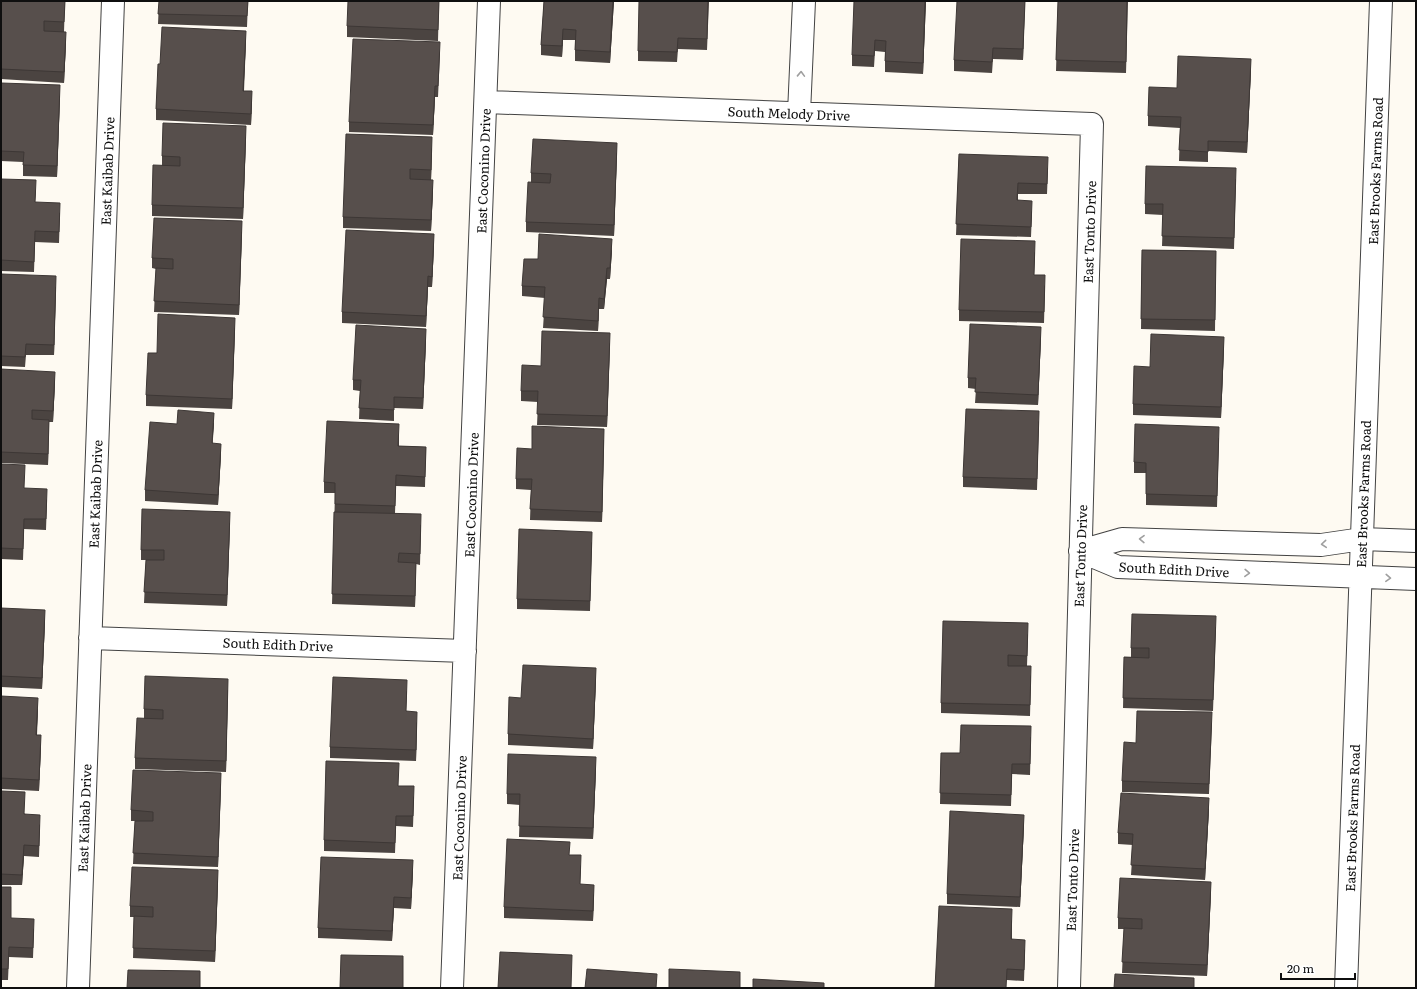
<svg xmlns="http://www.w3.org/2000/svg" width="1417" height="989" viewBox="0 0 1417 989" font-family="Literata,serif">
	<rect width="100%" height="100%" fill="#fefaf2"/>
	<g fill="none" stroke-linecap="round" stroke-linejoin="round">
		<g stroke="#424242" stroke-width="24">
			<path id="minor" d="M486,102L1092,124L1069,988
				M799,113L804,1
				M1080,551L1118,567L1416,579
				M1080,551L1122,539L1321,545L1362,539L1416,541
				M90,638L465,651
				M78,988L113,1
				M452,988L489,1
				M1346,988L1381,1"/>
		</g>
		<use href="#minor" stroke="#fff" stroke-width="22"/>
	</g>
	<path fill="#4b4441" d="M1,1H65L64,32L66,43L64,83L1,79Z
		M159,1H248L247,27L158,24Z
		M439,1L438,41L347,37V26Z
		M544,1H614L610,63L575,61V40H563L562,57L541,55V45Z
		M709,1L707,50L678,49L677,62L638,61V51Z
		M926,1L923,74L885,72V52L875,51L874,67L852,66V55Z
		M1025,1L1023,60L993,59L992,73L954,71V60Z
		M1058,1H1128L1126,73L1056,71Z
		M246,41L244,91L252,102L251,125L156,120V109L160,64Z
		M440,53L438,97H435L433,135L349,132V122Z
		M1251,70L1247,153L1208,151V162L1179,161L1180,128L1148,126V116Z
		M1,83L60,96L57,177L23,176V162L1,161Z
		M246,137L243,219L152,216V205L162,166V156Z
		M432,148L431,180L433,191L431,231L343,228V217Z
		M617,153L614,236L526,232V222L531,182V173Z
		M959,154L1048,168L1047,194H1018V200L1032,212L1031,237L956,235Z
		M1,179L36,191L35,202L60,213L59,243L35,242L34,272L1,271Z
		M1236,179L1234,249L1162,246L1163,215L1145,214V204Z
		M242,232L239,315L154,312L156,269L152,268V258Z
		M434,245L432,287H428L426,327L342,323V312Z
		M612,250L610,279H607L604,309H599L598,331L543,328L545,298L522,296V286L538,259Z
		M1142,250L1216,251L1215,331L1141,329Z
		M1035,252L1034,275L1045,286L1044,323L959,321V310Z
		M1,274L56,287L54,355H26L25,367L1,366Z
		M235,328L232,409L146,406V395Z
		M1041,337L1038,405L975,403L976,389L968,388V378Z
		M426,340L423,409L394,408V421L359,419L360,391L353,390V380Z
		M610,343L607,427L537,425L538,402L521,401V391Z
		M1224,347L1221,418L1133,415V404L1150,367Z
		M1,369L55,382L53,422H49L48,465L1,463Z
		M1039,421L1037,490L963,487V477Z
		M214,423L212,443L221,454L218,505L145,501V490L177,424Z
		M399,435V446L426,447L425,487L396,486L395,513L421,525L420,565L416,564L415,607L332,604L335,493H324V482Z
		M1219,438L1217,507L1146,505V473H1134V462Z
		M604,440L602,522L530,520L531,490L516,489V479L532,449Z
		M1,464L24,488L47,500L46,530L24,529L23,560L1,559Z
		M230,523L227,606L144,603L146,560H141V550Z
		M592,542L590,611L517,609V599Z
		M1,608L45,621L42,689L1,687Z
		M1216,627L1213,711L1123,708L1124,657H1131V648Z
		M1028,634L1027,666L1031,677L1030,716L941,713V703Z
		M596,679L593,749L508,745V734L521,698Z
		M228,690L226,772L135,769V758L144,719V709Z
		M407,691L406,711L417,723L416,761L330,758V747Z
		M1,696L38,709L37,735L41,746L39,791L1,789Z
		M1212,723L1209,794L1122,792V781L1136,743Z
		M1031,737L1030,775L1012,774L1011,806L940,804L941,753H960Z
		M596,768L593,839L519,837L520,805L507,804V794Z
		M221,784L218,867L133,864L135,821H131V810Z
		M398,786L414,797L413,827L396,826L395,853L324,851V840Z
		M1,791L25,814L40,825L39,857L24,856L22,885H1Z
		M1209,809L1205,880L1131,875L1133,845L1118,844V833Z
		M1024,825L1020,907L947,904V894Z
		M570,855L581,866L580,884L594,895L593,921L504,918V907Z
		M413,871L411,909L394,908L392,941L318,938V928Z
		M218,881L215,962L133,958L134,917H130V906Z
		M1,887L11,918L34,929L33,958L9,957L8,980H1Z
		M1211,892L1207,976L1122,973L1124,929H1118V918Z
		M1012,920V939L1025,950L1024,981L1007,980L935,988Z"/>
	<path fill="#3d3735" d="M613,1H614L610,63V52Z
		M925,1H926L923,74V63Z
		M1025,1L1023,60V49Z
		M563,29V40L562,57V46Z
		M246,31V41L243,101V91Z
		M66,32V43L64,83V72Z
		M1251,59V70L1247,153V142Z
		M60,85V96L57,177V166Z
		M435,86V97L433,135V125Z
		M252,91V102L251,125V114Z
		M246,126V137L243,219V208Z
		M432,137V148L431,181V170Z
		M617,143V153L614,236V225Z
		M433,180V191L431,231V220Z
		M242,221V232L239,315V305Z
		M434,234V245L432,287V277Z
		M612,239V250L610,279V268Z
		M607,268V279L604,309V299Z
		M56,276V287L54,355V345Z
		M428,276V287L426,327V316Z
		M599,298V309L598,331V321Z
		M235,318V328L232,409V399Z
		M1041,327V337L1038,405V395Z
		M426,329V340L423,409V398Z
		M610,333V343L607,427V416Z
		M1224,337V347L1221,418V407Z
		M55,372V382L53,422V411Z
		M214,413V423L212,454V443Z
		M49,420V431L48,465V454Z
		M604,429V440L602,522V512Z
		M221,444V454L218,505V495Z
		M230,512V523L227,606V595Z
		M416,563V574L415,607V596Z
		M45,610V621L42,689V678Z
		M596,668V679L593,749V739Z
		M228,679V690L226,772V761Z
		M38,698V709L36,746V735Z
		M417,712V723L416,761V750Z
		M41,735V746L39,791V780Z
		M596,757V768L593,839V828Z
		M221,773V784L218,867V857Z
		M1209,798V809L1205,880V869Z
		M1024,815V825L1020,907V897Z
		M24,845V856L22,885V875Z
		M413,860V871L411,909V898Z
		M218,870V881L215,962V951Z
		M1211,882V892L1207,976V965Z
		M594,885V895L593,921V911Z
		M394,897V908L392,941V931Z"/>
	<path fill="#574f4c" stroke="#3d3735" d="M1,1H65L64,22L44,21V31L66,32L64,72L1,69Z
		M159,1H248L247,16L158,14Z
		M348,1H439L438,30L347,26Z
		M544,1H613L610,52L575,50L576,30L563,29L562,46L541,45Z
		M639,1H708L707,39L678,38L677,52L638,51Z
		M854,1H925L923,63L885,61L886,41L875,40L874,56L852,55Z
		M957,1H1025L1023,49L993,48L992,62L954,60Z
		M1058,1H1127L1126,62L1056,60Z
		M162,27L246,31L243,91H252L251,114L156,109L158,64H160Z
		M353,39L440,42L438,86H435L433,125L349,122Z
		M1178,56L1251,59L1247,142L1208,141V152L1179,150L1181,117L1148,116L1149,87L1177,88Z
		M1,83L60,85L57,166L23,165L24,152L1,151Z
		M163,123L246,126L243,208L152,205L153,165L180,166V157L162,156Z
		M346,134L432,137L431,170L410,169V179L433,180L431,220L343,217Z
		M533,139L617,143L614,225L526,222L528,182L550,183L551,174L531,173Z
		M959,154L1048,157L1047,184L1018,183L1017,200L1032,201L1031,227L956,224Z
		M1146,166L1236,168L1234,238L1162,236L1163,204H1145Z
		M1,179L36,180L35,202L60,203L59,232L35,231L34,262L1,260Z
		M154,218L242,221L239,305L154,301L156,268L173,269V259L152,258Z
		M346,230L434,234L432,277L428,276L426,316L342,312Z
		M539,234L612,239L610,268H607L604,299L599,298L598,321L543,317L545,287L522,286L524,259H538Z
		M961,239L1035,241L1034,275H1045L1044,312L959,310Z
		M1142,250L1216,251L1215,320L1141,319Z
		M1,274L56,276L54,345L26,344L25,357L1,356Z
		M158,314L235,318L232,399L146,395L148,353H157Z
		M970,324L1041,327L1038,395L975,392L976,378H968Z
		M356,325L426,329L423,398L394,397V410L359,408L361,380H353Z
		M542,331L610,333L607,416L537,414L538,391H521L522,365L541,366Z
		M1151,334L1224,337L1221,407L1133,404L1134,366L1150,367Z
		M1,369L55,372L53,411L32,410V419L49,420L48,454L1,452Z
		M966,409L1039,411L1037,479L963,477Z
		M178,410L214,413L212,443L221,444L218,495L145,490L150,422L177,424Z
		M327,421L399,424L398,446L426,447L425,477L396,475L395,506L335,504V483L324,482Z
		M1135,424L1219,427L1217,496L1146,494V463L1134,462Z
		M532,426L604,429L602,512L530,509L532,479H516L517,448L532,449Z
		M1,464L25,465L24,488L47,489L46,519H24L23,549L1,548Z
		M142,509L230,512L227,595L144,592L146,560H164V550H141Z
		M334,512L421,514L420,554L399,553L398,562L416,563L415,596L332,594Z
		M519,529L592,532L590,601L517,599Z
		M1,608L45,610L42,678L1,676Z
		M1132,614L1216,616L1213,700L1123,698L1124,657L1149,658V648H1131Z
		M943,621L1028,623L1027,656L1008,655V666H1031L1030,705L941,703Z
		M523,665L596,668L593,739L508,734L509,697L521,698Z
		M145,676L228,679L226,761L135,758L137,718L163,719V710L144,709Z
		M333,677L407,680L406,711L417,712L416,750L330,747Z
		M1,696L38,698L36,735H41L39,780L1,778Z
		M1137,711L1212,712L1209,784L1122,781L1124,742L1136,743Z
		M961,725L1031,726L1030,764H1012L1011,795L940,793L941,753H960Z
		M508,754L596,757L593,828L519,826L520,794H507Z
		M326,761L399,763L398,786H414L413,816H396L395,843L324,840Z
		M133,770L221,773L218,857L133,853L135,821H153V812L131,810Z
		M1,791L25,792L24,814L40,815L39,846L24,845L22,875L1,874Z
		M1121,793L1209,798L1205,869L1131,865L1133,834L1118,833Z
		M950,811L1024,815L1020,897L947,894Z
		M507,839L570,842L569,855H581L580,884L594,885L593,911L504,907Z
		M321,857L413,860L411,898L394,897L392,931L318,928Z
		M132,867L218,870L215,951L133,948L134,916L153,917V907L130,906Z
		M1120,878L1211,882L1207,965L1122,962L1124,928L1142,929V919L1118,918Z
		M1,887H11V918L34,919L33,948L9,947L8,969H1Z
		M939,906L1012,909L1011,939L1025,940L1024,970L1007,969L1006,988H935Z
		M500,952L572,955L571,988H498Z
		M341,955L403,956V988H340Z
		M587,969L657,974L656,988H585Z
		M669,969L740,972V988H669Z
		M128,970L200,971V988H127Z
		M1115,974L1194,978V988H1114Z
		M753,979L824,983V988H753Z"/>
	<defs><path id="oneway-chevron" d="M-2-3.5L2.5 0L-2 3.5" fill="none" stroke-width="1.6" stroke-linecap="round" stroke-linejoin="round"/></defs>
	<g stroke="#9f9f9f">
		<use href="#oneway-chevron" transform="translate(801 74) rotate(-88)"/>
		<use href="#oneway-chevron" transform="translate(1142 539) rotate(-179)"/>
		<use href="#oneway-chevron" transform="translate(1324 544) rotate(175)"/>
		<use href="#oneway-chevron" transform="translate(1247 573) rotate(2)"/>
		<use href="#oneway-chevron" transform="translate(1388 578) rotate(3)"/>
	</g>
	<g text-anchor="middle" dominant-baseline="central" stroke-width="4" stroke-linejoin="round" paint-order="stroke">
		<g font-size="13" fill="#0f0f0f" stroke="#fff">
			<text transform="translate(789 113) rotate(2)">South Melody Drive</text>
			<text transform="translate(107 171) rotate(-88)">East Kaibab Drive</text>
			<text transform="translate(483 171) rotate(-88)">East Coconino Drive</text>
			<text transform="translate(1375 171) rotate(-88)">East Brooks Farms Road</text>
			<text transform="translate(1089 232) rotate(-88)">East Tonto Drive</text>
			<text transform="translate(95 494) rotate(-88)">East Kaibab Drive</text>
			<text transform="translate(1363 494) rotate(-88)">East Brooks Farms Road</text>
			<text transform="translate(471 495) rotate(-88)">East Coconino Drive</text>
			<text transform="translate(1080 556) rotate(-88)">East Tonto Drive</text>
			<text transform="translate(1174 569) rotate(3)">South Edith Drive</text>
			<text transform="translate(278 644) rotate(2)">South Edith Drive</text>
			<text transform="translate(84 818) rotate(-88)">East Kaibab Drive</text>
			<text transform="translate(459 818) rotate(-88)">East Coconino Drive</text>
			<text transform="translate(1352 818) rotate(-88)">East Brooks Farms Road</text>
			<text transform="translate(1072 880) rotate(-88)">East Tonto Drive</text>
		</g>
	</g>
	<rect width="1417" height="989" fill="none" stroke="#0f0f0f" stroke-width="4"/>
	<path d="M1281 973v6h74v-6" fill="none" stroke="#0f0f0f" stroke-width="2"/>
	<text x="1287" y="973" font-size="12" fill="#0f0f0f" stroke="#ffffff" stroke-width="3" paint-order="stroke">20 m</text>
</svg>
